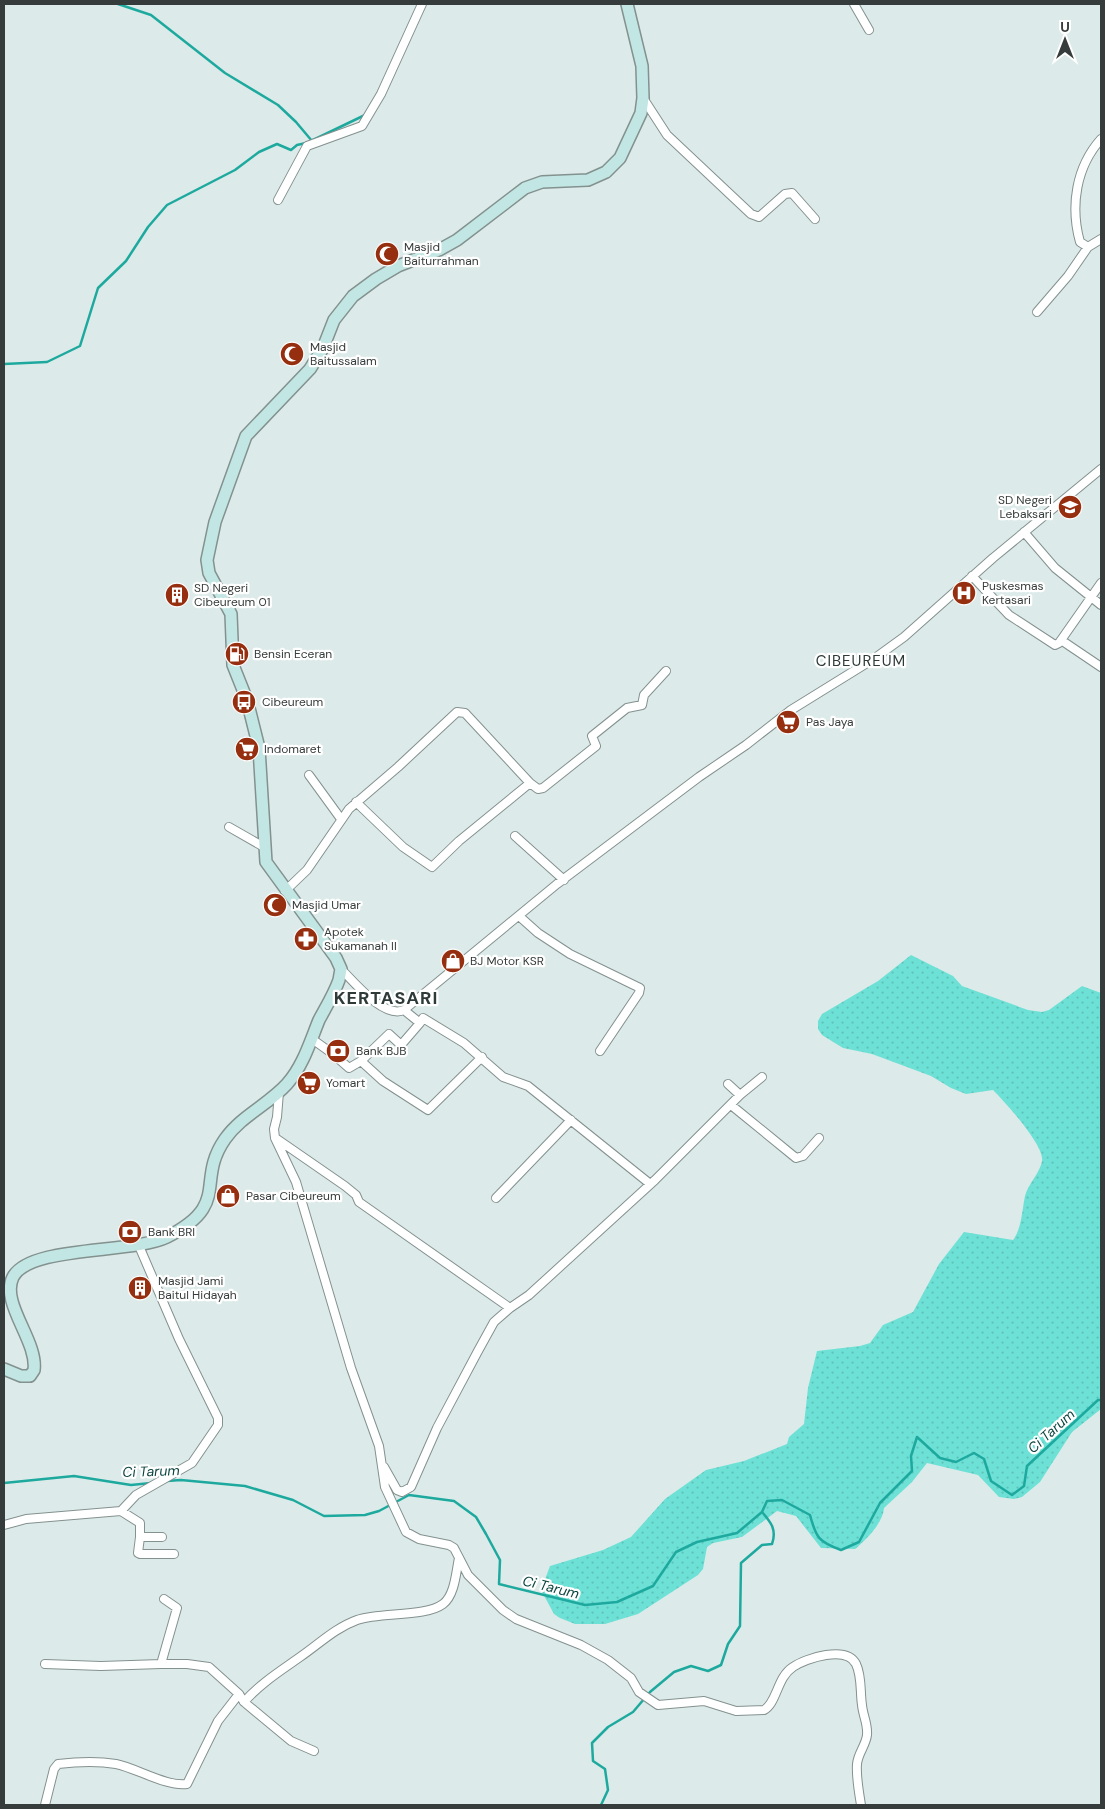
<svg xmlns="http://www.w3.org/2000/svg" width="1105" height="1809" viewBox="0 0 1105 1809" font-family="'DM Sans',sans-serif">
	<defs>
		<pattern id="grass-dots" width="8" height="8" patternUnits="userSpaceOnUse" patternTransform="scale(1.25)"><rect width="8" height="8" fill="#6de1d6"/><path d="M2 2h.1M6 6h.1" fill="none" stroke="#5fc2b9" stroke-width="1.8" stroke-linecap="round"/></pattern>
	</defs>
	<rect width="100%" height="100%" fill="#dcebe9"/>
	<path fill="url(#grass-dots)" d="M911,955L953,976L962,986L1028,1010L1042,1012L1049,1010L1082,986L1101,993V1409L1072,1432L1040,1482L1022,1497L1014,1499L999,1497L978,1475L927,1463L912,1482L884,1508C883,1523 866,1540 855,1549L821,1548L796,1516L777,1511L742,1537L713,1543L707,1547L703,1569L698,1575L638,1614L605,1624H575L560,1618L554,1614L541,1590L550,1566L603,1550L631,1537L665,1499L706,1470L744,1461L787,1444L789,1437L804,1424L808,1388L817,1351L860,1346L870,1343L883,1325L913,1312L939,1264L964,1232L1013,1240C1022,1228 1022,1210 1025,1196C1028,1184 1040,1173 1042,1161C1045,1146 1005,1102 993,1090L966,1094L951,1088L931,1076L872,1054L843,1048L822,1035L818,1029V1021L822,1014L878,981Z"/>
	<g fill="none" stroke-linecap="round" stroke-linejoin="round">
		<path stroke="#1ea99f" stroke-width="2.5" d="M118,4L151,15L225,73L278,105L296,122L312,141
			M313,140L365,115
			M4,364L47,362L80,346L98,288L126,261L148,227L167,205L235,170L259,152L277,144L291,150L297,145L306,143
			M167,1481L181,1480L245,1486L293,1500L324,1516L365,1515L379,1511L409,1495L454,1501L476,1517L486,1534L500,1560L499,1584L585,1605L617,1602L653,1586L676,1552L697,1542L737,1533L762,1512L767,1501L782,1500L810,1515C816,1538 819,1542 841,1550L859,1542L880,1503L912,1471L911,1456L917,1437L940,1458L956,1462L974,1453L984,1459L991,1481L1012,1495L1024,1486L1027,1466L1098,1400H1101
			M4,1483L74,1476L131,1485L151,1483
			M601,1805L608,1790L605,1769L593,1761L592,1743L608,1727L633,1712L650,1692L674,1672L691,1666L708,1671L721,1665L728,1644L740,1626L741,1563L762,1545L772,1544C777,1530 771,1522 762,1512"/>
		<g stroke="#83918f" stroke-width="10">
			<path id="minor" d="M854,4L869,30
				M643,98L667,135L751,214L759,217L785,194L792,193L815,219
				M1101,139C1076,167 1070,206 1080,242L1088,247L1101,239
				M278,200L307,146L362,126L381,94L422,4
				M1037,312L1068,276L1088,247
				M1024,532L1055,568L1101,605
				M972,576L1009,615L1055,645L1059,643L1101,583
				M1061,640L1101,667
				M309,775L341,819
				M530,783L538,789L543,788L596,746L592,736L627,708L642,705L644,695L666,671
				M229,827L264,847
				M515,836L564,880
				M285,891L307,870L349,809L398,767L457,712L465,713L530,783L459,841L432,867L403,847L356,802
				M519,916L538,933L570,954L640,988L639,993L600,1051
				M341,969C354,982 384,1019 404,1010L557,884L699,777L746,745L791,710L875,658L904,637L993,558L1101,469
				M404,1010L420,1023L423,1018L464,1043L503,1077L528,1086L649,1183
				M420,1023L401,1045L389,1034L361,1061L383,1081L428,1110L482,1057
				M312,1039L333,1054L349,1068L361,1061
				M728,1084L740,1095
				M279,1092L277,1117L274,1129L275,1138L296,1182L351,1368L379,1446L385,1487L406,1532L419,1539L449,1545L454,1548L468,1575L503,1610L516,1619L581,1645L608,1660L631,1678L639,1692L658,1705L704,1701L736,1711L764,1710C777,1703 777,1677 793,1667C806,1658 847,1645 856,1664C862,1676 860,1692 862,1705C863,1716 868,1724 867,1735C866,1745 858,1753 857,1764C856,1777 859,1792 861,1805
				M731,1105L796,1158L803,1156L819,1138
				M277,1139L345,1186L356,1195L359,1202L510,1308L494,1322L478,1351L437,1428L411,1487L402,1492L397,1490L384,1467
				M496,1198L571,1120
				M510,1308L529,1295L655,1180L740,1095L762,1077
				M121,1511L140,1523V1537H162
				M4,1525L26,1519L121,1511L136,1495L192,1463L218,1425V1418L179,1339L139,1246
				M140,1537L138,1553L140,1554H174
				M164,1599L177,1608L161,1664H187L209,1667L239,1694L244,1702C261,1683 279,1672 300,1657C319,1644 335,1628 357,1620C380,1612 426,1617 443,1604C455,1595 456,1572 459,1558
				M45,1664L101,1666L161,1664
				M244,1702L291,1741L314,1751
				M45,1805L54,1769L58,1764C76,1762 97,1761 116,1764C136,1768 167,1787 187,1784L218,1721L239,1694"/>
		</g>
		<g stroke="#83918f" stroke-width="14">
			<path id="secondary" d="M4,1369L21,1376H30L34,1370C38,1341 0,1303 13,1277C30,1245 132,1254 167,1237C232,1204 195,1182 225,1139C241,1116 268,1105 287,1084C303,1066 310,1042 319,1020C326,1007 334,994 339,980L341,969L336,958L266,862L259,748L247,700L233,665L231,614L209,573L207,560L215,522L246,436L310,369L323,348L334,320L353,296L376,279L398,266L439,250L457,240L525,188L542,182L588,180L606,172L620,158L641,113L643,98L642,66L627,4"/>
		</g>
		<use href="#minor" stroke="#fff" stroke-width="8"/>
		<use href="#secondary" stroke="#c2e6e3" stroke-width="11"/>
	</g>
	<defs>
		<g id="mosque-disc" transform="scale(1.25)"><circle r="9.5" fill="#962f0f" stroke="#fff"/><path d="M3.5-4.9A6 6 0 1 0 3.5 4.9A5 5 0 1 1 3.5-4.9Z" fill="#fff"/></g>
		<g id="school-disc" transform="scale(1.25)"><circle r="9.5" fill="#962f0f" stroke="#fff"/><path d="M0-5L7-2L0 1L-7-2ZM-4 1L0 2.5L4 1V4Q0 6-4 4Z" fill="#fff"/></g>
		<g id="hospital-disc" transform="scale(1.25)"><circle r="9.5" fill="#962f0f" stroke="#fff"/><path d="M-5-5h3v3.5h4V-5h3V5h-3V1.5h-4V5h-3Z" fill="#fff"/></g>
		<g id="building-disc" transform="scale(1.25)"><circle r="9.5" fill="#962f0f" stroke="#fff"/><path d="M-4-6H4V6H1V3H-1V6H-4ZM-2.5-4.3h1.7v1.8h-1.7ZM.8-4.3h1.7v1.8H.8ZM-2.5-1h1.7V.8h-1.7ZM.8-1h1.7V.8H.8Z" fill="#fff"/></g>
		<g id="fuel-disc" transform="scale(1.25)"><circle r="9.5" fill="#962f0f" stroke="#fff"/><path d="M-5.5-6h7V0h2V4h1.3V-2.5L3-4.5l.8-.8L6-3V5H2.5V1h-1V6h-7ZM-4.2-4.7v3.2H.2V-4.7Z" fill="#fff"/></g>
		<g id="bus-disc" transform="scale(1.25)"><circle r="9.5" fill="#962f0f" stroke="#fff"/><path d="M-5-6H5V4H4V6H2V4H-2V6H-4V4H-5ZM-3.5-4V0h7V-4ZM-3.5 1.2v1.5H-2V1.2ZM2 1.2v1.5H3.5V1.2Z" fill="#fff"/></g>
		<g id="supermarket-disc" transform="scale(1.25)"><circle r="9.5" fill="#962f0f" stroke="#fff"/><path d="M-6-5.5h2.5l.6 2H6L4.5 2H-2.5L-4.4-4H-6ZM-1.5 3.2a1.3 1.3 0 1 0 .1 0ZM3 3.2a1.3 1.3 0 1 0 .1 0Z" fill="#fff"/></g>
		<g id="pharmacy-disc" transform="scale(1.25)"><circle r="9.5" fill="#962f0f" stroke="#fff"/><path d="M-2-6h4v4h4v4h-4v4h-4v-4h-4v-4h4Z" fill="#fff"/></g>
		<g id="shop-disc" transform="scale(1.25)"><circle r="9.5" fill="#962f0f" stroke="#fff"/><path d="M-5-2.5h2.3a2.7 3.5 0 0 1 5.4 0H5L5.5 6h-11ZM-1.5-2.5h3a1.5 2.3 0 0 0-3 0Z" fill="#fff"/></g>
		<g id="bank-disc" transform="scale(1.25)"><circle r="9.5" fill="#962f0f" stroke="#fff"/><path d="M-6-4H6V4H-6ZM0-2.3a2.3 2.3 0 1 0 0 4.6a2.3 2.3 0 1 0 0-4.6Z" fill="#fff"/></g>
	</defs>
	<g fill-rule="evenodd">
		<use href="#mosque-disc" x="387" y="254"/>
		<use href="#mosque-disc" x="292" y="354"/>
		<use href="#school-disc" x="1070" y="507"/>
		<use href="#hospital-disc" x="964" y="593"/>
		<use href="#building-disc" x="177" y="595"/>
		<use href="#fuel-disc" x="237" y="654"/>
		<use href="#bus-disc" x="244" y="702"/>
		<use href="#supermarket-disc" x="788" y="722"/>
		<use href="#supermarket-disc" x="247" y="749"/>
		<use href="#mosque-disc" x="275" y="905"/>
		<use href="#pharmacy-disc" x="306" y="939"/>
		<use href="#shop-disc" x="453" y="961"/>
		<use href="#bank-disc" x="338" y="1051"/>
		<use href="#supermarket-disc" x="309" y="1083"/>
		<use href="#shop-disc" x="228" y="1196"/>
		<use href="#bank-disc" x="130" y="1232"/>
		<use href="#building-disc" x="140" y="1288"/>
	</g>
	<g text-anchor="middle" dominant-baseline="central" stroke-width="4.5" stroke-linejoin="round" paint-order="stroke">
		<g font-size="12" fill="#363c3b" stroke="#fff" text-anchor="start">
			<text x="404" y="247">Masjid<tspan x="404" dy="14">Baiturrahman</tspan></text>
			<text x="310" y="347">Masjid<tspan x="310" dy="14">Baitussalam</tspan></text>
			<text x="1052" y="500" text-anchor="end">SD Negeri<tspan x="1052" dy="14">Lebaksari</tspan></text>
			<text x="982" y="586">Puskesmas<tspan x="982" dy="14">Kertasari</tspan></text>
			<text x="194" y="588">SD Negeri<tspan x="194" dy="14">Cibeureum 01</tspan></text>
			<text x="254" y="654">Bensin Eceran</text>
			<text x="262" y="702">Cibeureum</text>
			<text x="806" y="722">Pas Jaya</text>
			<text x="264" y="749">Indomaret</text>
			<text x="292" y="905">Masjid Umar</text>
			<text x="324" y="932">Apotek<tspan x="324" dy="14">Sukamanah II</tspan></text>
			<text x="470" y="961">BJ Motor KSR</text>
			<text x="356" y="1051">Bank BJB</text>
			<text x="326" y="1083">Yomart</text>
			<text x="246" y="1196">Pasar Cibeureum</text>
			<text x="148" y="1232">Bank BRI</text>
			<text x="158" y="1281">Masjid Jami<tspan x="158" dy="14">Baitul Hidayah</tspan></text>
		</g>
		<g font-size="14" font-style="italic" fill="#0c4540" stroke="#fff">
			<text transform="translate(1051 1431) rotate(-42)">Ci Tarum</text>
			<text transform="translate(151 1471) rotate(-2)">Ci Tarum</text>
			<text transform="translate(551 1587) rotate(14)">Ci Tarum</text>
		</g>
		<g font-size="15" letter-spacing="1" fill="#2e3a38" stroke="#fff">
			<text x="861" y="661">CIBEUREUM</text>
		</g>
		<g font-size="18" font-weight="bold" letter-spacing="1" fill="#2e3a38" stroke="#fff">
			<text x="386" y="998">KERTASARI</text>
		</g>
	</g>
	<rect width="1105" height="1809" fill="none" stroke="#363c3b" stroke-width="10"/>
	<g transform="translate(1065 40)" stroke="#ffffff" stroke-width="4" paint-order="stroke">
	<path d="M0-4L9 19L0 12L-9 19Z" fill="#363c3b"/>
	<text y="-8" font-size="14" font-weight="bold" text-anchor="middle" fill="#363c3b">U</text>
	</g>
</svg>
